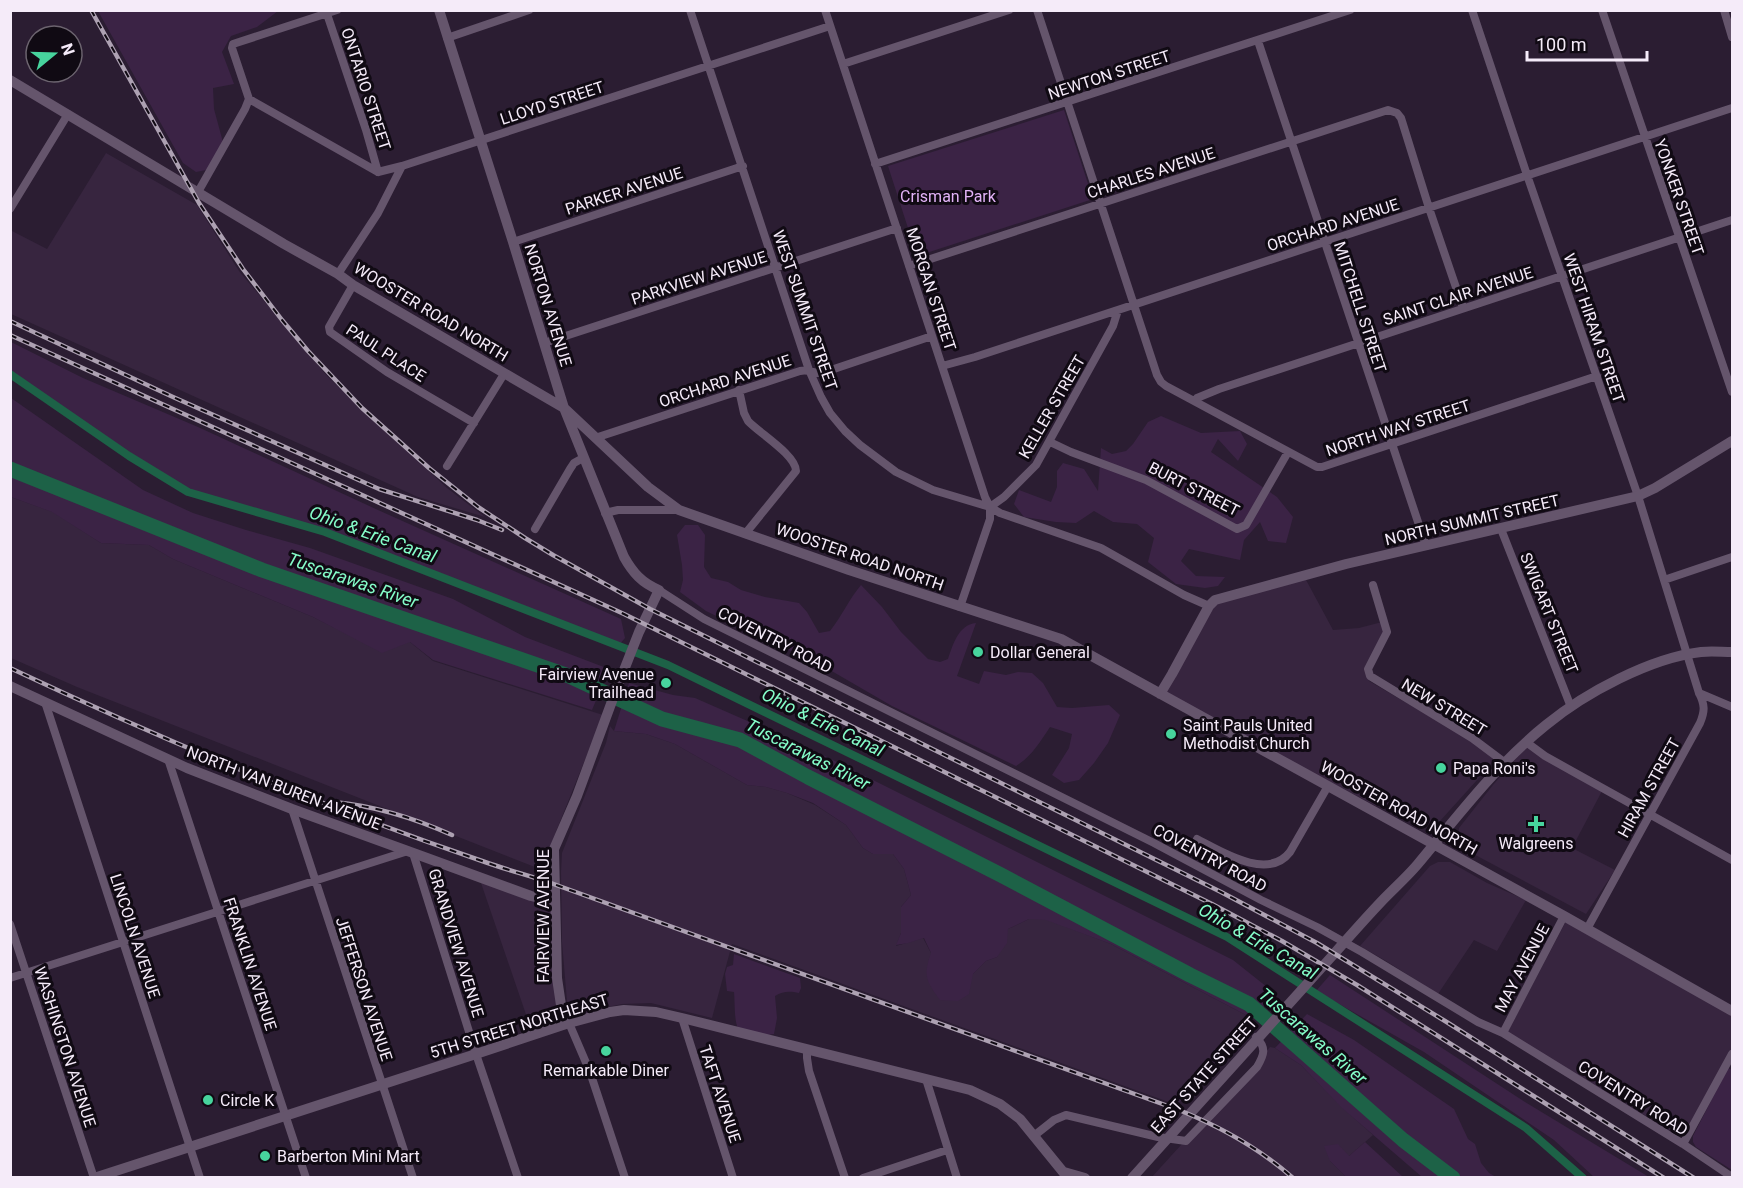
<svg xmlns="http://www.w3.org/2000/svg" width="1743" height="1188" viewBox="0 0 1743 1188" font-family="Roboto,sans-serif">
	<rect width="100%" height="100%" fill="#2b1d32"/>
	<path fill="#37253f" d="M106,153L197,205L239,271L328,377L447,488L485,517L418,497L11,314V231H12L47,249Z
		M11,497L53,512L101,543L149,545L173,559L313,617L347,634L410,642L433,661L603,715L549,849L551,876L545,871L77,687L11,658Z
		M1305,578L1333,630L1359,628L1382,622L1384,633L1366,670L1369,681L1484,748L1492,755L1493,761L1487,769L1440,821L1433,827L1424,826L1379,800L1376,806L1163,694L1214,606L1220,602Z
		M610,726L614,731L646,734L675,744L747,785L766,787L787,793L815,805L846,825L863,848L873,854H893L904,869L911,895L901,907V933L896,946L923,938L931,953L973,974L986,961L997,957L1008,929L1029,919H1046L1111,944L1246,1015L1250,1024L1177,1105L732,944L712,1018L651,1003L622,1004L594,1010L584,1014L570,1007L567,1001L562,942L561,872L562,853L606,743Z
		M1527,746L1602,791L1572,848L1615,870L1586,914L1466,850L1458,838L1459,828L1493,785Z
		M1438,862H1450L1487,883L1526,900L1497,951L1474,940L1438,994L1386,961L1360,946L1430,866Z
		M480,880L553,904L566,1022L532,1032Z
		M1566,921L1732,1012V1050L1683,1138L1507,1033Z
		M1270,1047L1275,1048L1301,1065L1344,1109L1373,1135L1349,1156L1330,1161L1346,1177L1151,1178Z"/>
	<path fill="#3b2345" d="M98,11H278L257,27L231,36L222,52L234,84L213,88L214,109L224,146L211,169L196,172L183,163Z
		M1064,110L1093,199L917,256L888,166Z
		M11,342L83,378L198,427L378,510L621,619L625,638L618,646L325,532L188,492L11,375Z
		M11,398L143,490L193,513L246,530L310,548L453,599L525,637L609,669L592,710L433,660L410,642L382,653L313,617L173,559L149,545L101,543L52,512L11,497Z
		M1161,416L1201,433L1240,431L1247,444L1238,461L1218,439L1211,452L1277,497L1293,517L1286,543L1268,541L1260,522L1244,540L1240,560L1189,549L1181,561L1196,576L1225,577L1218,586L1205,588L1176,584L1148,562L1154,538L1137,524L1113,522L1094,511L1076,523L1056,522L1024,517L1014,504L1019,490L1051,502L1057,487V471L1063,463L1084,469L1098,491L1101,448L1112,454L1126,451L1133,444L1148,422Z
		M685,525H698L705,535L704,567L711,578L728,582L741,590L765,597L799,603L807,612L819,633L830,631C842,616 849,599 861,585L882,607L901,632L928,659L940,662L948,659C953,645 958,625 976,623L957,676L979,684L984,671L1006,675L1018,672L1032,673L1043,683L1057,707L1072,708L1109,705L1120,715L1108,743L1094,763L1079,780L1064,783L1052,775L1069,748L1072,734L1050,727C1040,742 1032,756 1016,766L892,706L811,659L778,646L706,611L680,592L683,580L682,565L677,535Z
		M629,683L673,695L695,698L809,748L1233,960L1277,995L1249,1020L1246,1015L1111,944L1046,920L1029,919L1008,929L1007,943L997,957L986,961L973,974L969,994L958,1001L940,1000C926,981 923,976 931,953L924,938L908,943L896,945L901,933V907L911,895L904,869L893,854H873L863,848L846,825L813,803L787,793L766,787L747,785L675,744L646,734L614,731Z
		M734,954L800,978L801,988L799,993C790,991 783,991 775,996L777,1018L774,1034L767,1035L738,1028C734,1021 735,1001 734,992L727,991L725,974L727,967L733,965Z
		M1330,975L1525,1102L1649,1177H1594L1554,1140L1424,1052L1316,991Z
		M1307,1014L1354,1040L1454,1109L1468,1139L1475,1144L1481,1163L1489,1173L1496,1177H1422L1342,1108L1301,1065L1275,1048Z
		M1728,1068L1732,1070V1170L1696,1147L1693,1142V1136Z
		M1365,1142L1403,1177H1346L1330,1161L1324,1146L1338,1144L1349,1156Z"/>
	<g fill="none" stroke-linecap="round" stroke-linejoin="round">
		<path stroke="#1d6247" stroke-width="8" d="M10,374L129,456L188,492L325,532L668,665L1227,937L1526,1128L1583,1178"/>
		<path stroke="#1d6247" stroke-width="15" d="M10,469L262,570L569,676L662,719L740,740L808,777L1001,875L1190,975L1249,1004L1403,1140L1453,1178"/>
		<path stroke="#65556c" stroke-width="8" d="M690,10L809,370L821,397L830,413L845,431L860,445L896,472L933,490L990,507L1000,513L1101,548L1184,595L1209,606
			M825,10L985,497L990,507V519L960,607
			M1037,10L1157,375L1161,382L1166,386L1317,467H1322L1597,376
			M1472,10L1527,175L1638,496L1699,693C1705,705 1705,711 1700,723L1587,929
			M1602,10L1732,392
			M1724,10L1732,37
			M327,14L366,130L378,172
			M447,38L529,10
			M1258,41L1426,546
			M843,64L1009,10
			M249,99L378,172
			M875,164L1350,10
			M378,172L402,166
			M198,192L245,109L249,99L232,48L233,44L337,10
			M10,209L68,114
			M513,242L743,166
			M909,266L1388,110L1397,113L1401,118L1429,208L1463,308
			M338,274L378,213L402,166L830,26
			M353,285L329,327L330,332L387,372L474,423
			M544,343L897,228
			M942,366L975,357L1732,108
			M739,390L744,413L748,421C759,433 796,455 796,471L745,534
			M1194,401L1197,398L1219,389L1732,220
			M595,438L800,371C811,369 813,374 822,373L932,336
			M1050,442L1071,452L1146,480L1237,529L1246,525L1288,452
			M447,466L504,374
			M990,507L1004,497L1036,465L1113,326L1118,310
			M605,513L618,510H678
			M535,529L570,469L574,463L583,458
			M1501,529L1571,707
			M1664,580L1732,557
			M1373,585L1387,632L1368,669L1370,676L1472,738L1504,762
			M659,590L704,619L1154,843L1261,900L1317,927L1362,952L1478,1022L1503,1033L1683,1144L1732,1177
			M1699,693L1732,707
			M45,702L200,1178
			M1526,742L1545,756L1579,775L1732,860
			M168,759L306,1178
			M292,809L413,1178
			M1197,839C1222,852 1268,881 1290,852L1328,786
			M413,853L476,1054L518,1178
			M10,924L94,1178
			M10,978L408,851
			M682,1018L733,1178
			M569,1023L590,1072L625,1178
			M1503,1033L1564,916
			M807,1050V1058L809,1071L845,1178
			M926,1079L957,1178
			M1035,1135L1054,1120L1066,1115L1158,1137L1186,1141L1257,1067C1264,1055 1267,1048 1256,1037
			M1683,1144L1732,1054
			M863,1178L947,1150"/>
		<path stroke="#65556c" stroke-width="10" d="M439,10L513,242L564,408L624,557C633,573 642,583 659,590L639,632L615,693L577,796L554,849L557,978L562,1012L569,1023
			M10,80L284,244L338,274L353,285L564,408L648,487L679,510L849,570L1061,639L1564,916L1732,1011
			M10,686L187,768L292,809L427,858L531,896L555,902
			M1160,694L1172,674L1209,606L1215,600L1346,564L1638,496L1655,488L1732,441
			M1064,1172L1085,1178
			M94,1178L476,1054L569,1023L610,1012L624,1010L656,1012L682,1018L970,1090L1000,1104L1020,1119L1068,1178
			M1132,1178C1199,1103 1266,1029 1333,955C1348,938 1363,921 1379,904C1391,891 1405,879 1417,865C1457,817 1496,765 1546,725C1585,693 1650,658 1701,652C1711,651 1722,652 1732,652"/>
		<g stroke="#ada1b2" stroke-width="4.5">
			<path id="rail" d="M91,10L199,203L243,269L282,320L308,351L362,408L429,468L478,507L525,538L553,555L650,609L1221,892L1317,943L1445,1021L1694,1178
				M10,321L173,397L379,489L477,520L502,530
				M10,335L624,614L1212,904L1282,941L1357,985L1664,1178
				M10,668C165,741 323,807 485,862C510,871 535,877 559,886L1179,1110C1221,1127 1259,1148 1293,1178
				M334,802C376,806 414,818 452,835"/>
		</g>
		<use href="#rail" stroke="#100a13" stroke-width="2" stroke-dasharray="7" stroke-linecap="butt"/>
	</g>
	<g fill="#47d49d" stroke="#100a13" stroke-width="2">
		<circle cx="978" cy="652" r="6"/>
		<circle cx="666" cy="683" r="6"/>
		<circle cx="1171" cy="734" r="6"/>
		<circle cx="1441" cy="768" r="6"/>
		<path d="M1533 815h6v6h6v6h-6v6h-6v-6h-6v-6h6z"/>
		<circle cx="606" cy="1051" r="6"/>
		<circle cx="208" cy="1100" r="6"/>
		<circle cx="265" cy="1156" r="6"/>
	</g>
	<g text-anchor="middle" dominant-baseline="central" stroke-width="6" stroke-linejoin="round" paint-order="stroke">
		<g font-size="16" fill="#f5ebf9" stroke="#100a13">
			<text transform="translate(1109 75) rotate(-18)">NEWTON STREET</text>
			<text transform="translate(366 89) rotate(72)">ONTARIO STREET</text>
			<text transform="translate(552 103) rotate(-18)">LLOYD STREET</text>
			<text transform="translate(1151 173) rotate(-18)">CHARLES AVENUE</text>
			<text transform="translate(624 191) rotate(-18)">PARKER AVENUE</text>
			<text transform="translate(1679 197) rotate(71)">YONKER STREET</text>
			<text transform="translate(1333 225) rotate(-18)">ORCHARD AVENUE</text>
			<text transform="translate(699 278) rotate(-18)">PARKVIEW AVENUE</text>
			<text transform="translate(931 289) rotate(72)">MORGAN STREET</text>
			<text transform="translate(1458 296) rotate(-18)">SAINT CLAIR AVENUE</text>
			<text transform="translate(548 305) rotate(73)">NORTON AVENUE</text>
			<text transform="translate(1360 307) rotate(72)">MITCHELL STREET</text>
			<text transform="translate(805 310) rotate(71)">WEST SUMMIT STREET</text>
			<text transform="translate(431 312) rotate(31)">WOOSTER ROAD NORTH</text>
			<text transform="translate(1594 328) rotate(71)">WEST HIRAM STREET</text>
			<text transform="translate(386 353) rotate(33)">PAUL PLACE</text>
			<text transform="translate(725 381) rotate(-18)">ORCHARD AVENUE</text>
			<text transform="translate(1052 407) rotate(-60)">KELLER STREET</text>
			<text transform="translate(1398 428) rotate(-18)">NORTH WAY STREET</text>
			<text transform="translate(1194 489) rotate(27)">BURT STREET</text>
			<text transform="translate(1472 520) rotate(-13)">NORTH SUMMIT STREET</text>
			<text transform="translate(860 557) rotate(19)">WOOSTER ROAD NORTH</text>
			<text transform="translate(1549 613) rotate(68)">SWIGART STREET</text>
			<text transform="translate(775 640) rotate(27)">COVENTRY ROAD</text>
			<text transform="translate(1444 707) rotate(31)">NEW STREET</text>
			<text transform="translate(284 788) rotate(21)">NORTH VAN BUREN AVENUE</text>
			<text transform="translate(1649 788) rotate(-61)">HIRAM STREET</text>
			<text transform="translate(1399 808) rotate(29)">WOOSTER ROAD NORTH</text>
			<text transform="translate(1210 858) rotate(28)">COVENTRY ROAD</text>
			<text transform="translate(543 916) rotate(-90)">FAIRVIEW AVENUE</text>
			<text transform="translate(135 936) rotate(72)">LINCOLN AVENUE</text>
			<text transform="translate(456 943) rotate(73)">GRANDVIEW AVENUE</text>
			<text transform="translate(250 964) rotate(72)">FRANKLIN AVENUE</text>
			<text transform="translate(1522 968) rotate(-62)">MAY AVENUE</text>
			<text transform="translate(364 989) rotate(72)">JEFFERSON AVENUE</text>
			<text transform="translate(519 1026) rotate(-17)">5TH STREET NORTHEAST</text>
			<text transform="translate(65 1047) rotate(72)">WASHINGTON AVENUE</text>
			<text transform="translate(1204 1075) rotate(-48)">EAST STATE STREET</text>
			<text transform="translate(720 1094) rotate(72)">TAFT AVENUE</text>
			<text transform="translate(1633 1098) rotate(32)">COVENTRY ROAD</text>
		</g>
		<g font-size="16" fill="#e2b3f7" stroke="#100a13">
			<text x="948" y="196">Crisman Park</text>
		</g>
		<g font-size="16" fill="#f5ebf9" stroke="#100a13" text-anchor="start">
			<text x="990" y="652">Dollar General</text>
			<text x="654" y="674" text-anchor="end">Fairview Avenue<tspan x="654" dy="18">Trailhead</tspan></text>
			<text x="1183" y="725">Saint Pauls United<tspan x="1183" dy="18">Methodist Church</tspan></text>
			<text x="1453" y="768">Papa Roni's</text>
			<text x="1536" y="843" text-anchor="middle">Walgreens</text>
			<text x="606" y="1070" text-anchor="middle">Remarkable Diner</text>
			<text x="220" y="1100">Circle K</text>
			<text x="277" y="1156">Barberton Mini Mart</text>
		</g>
		<g font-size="18" font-style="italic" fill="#85fdc9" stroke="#100a13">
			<text transform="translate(373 534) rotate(20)">Ohio &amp; Erie Canal</text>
			<text transform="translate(353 580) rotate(19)">Tuscarawas River</text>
			<text transform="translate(823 722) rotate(26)">Ohio &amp; Erie Canal</text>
			<text transform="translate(808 754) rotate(27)">Tuscarawas River</text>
			<text transform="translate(1258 941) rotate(30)">Ohio &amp; Erie Canal</text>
			<text transform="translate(1313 1036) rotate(41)">Tuscarawas River</text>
		</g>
	</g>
	<rect width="1743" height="1188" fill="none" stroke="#f5ebf9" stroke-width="24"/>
	<g transform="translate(54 54) rotate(71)"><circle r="28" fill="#100a13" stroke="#6c646f" stroke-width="1.5"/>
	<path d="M0-4.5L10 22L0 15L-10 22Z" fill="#47d49d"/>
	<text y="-9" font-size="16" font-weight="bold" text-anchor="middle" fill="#f5ebf9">N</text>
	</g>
	<path d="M1527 51v9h120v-9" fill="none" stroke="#f5ebf9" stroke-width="3"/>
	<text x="1536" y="51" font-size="18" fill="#f5ebf9" stroke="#100a13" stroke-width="4.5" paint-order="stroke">100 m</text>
</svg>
